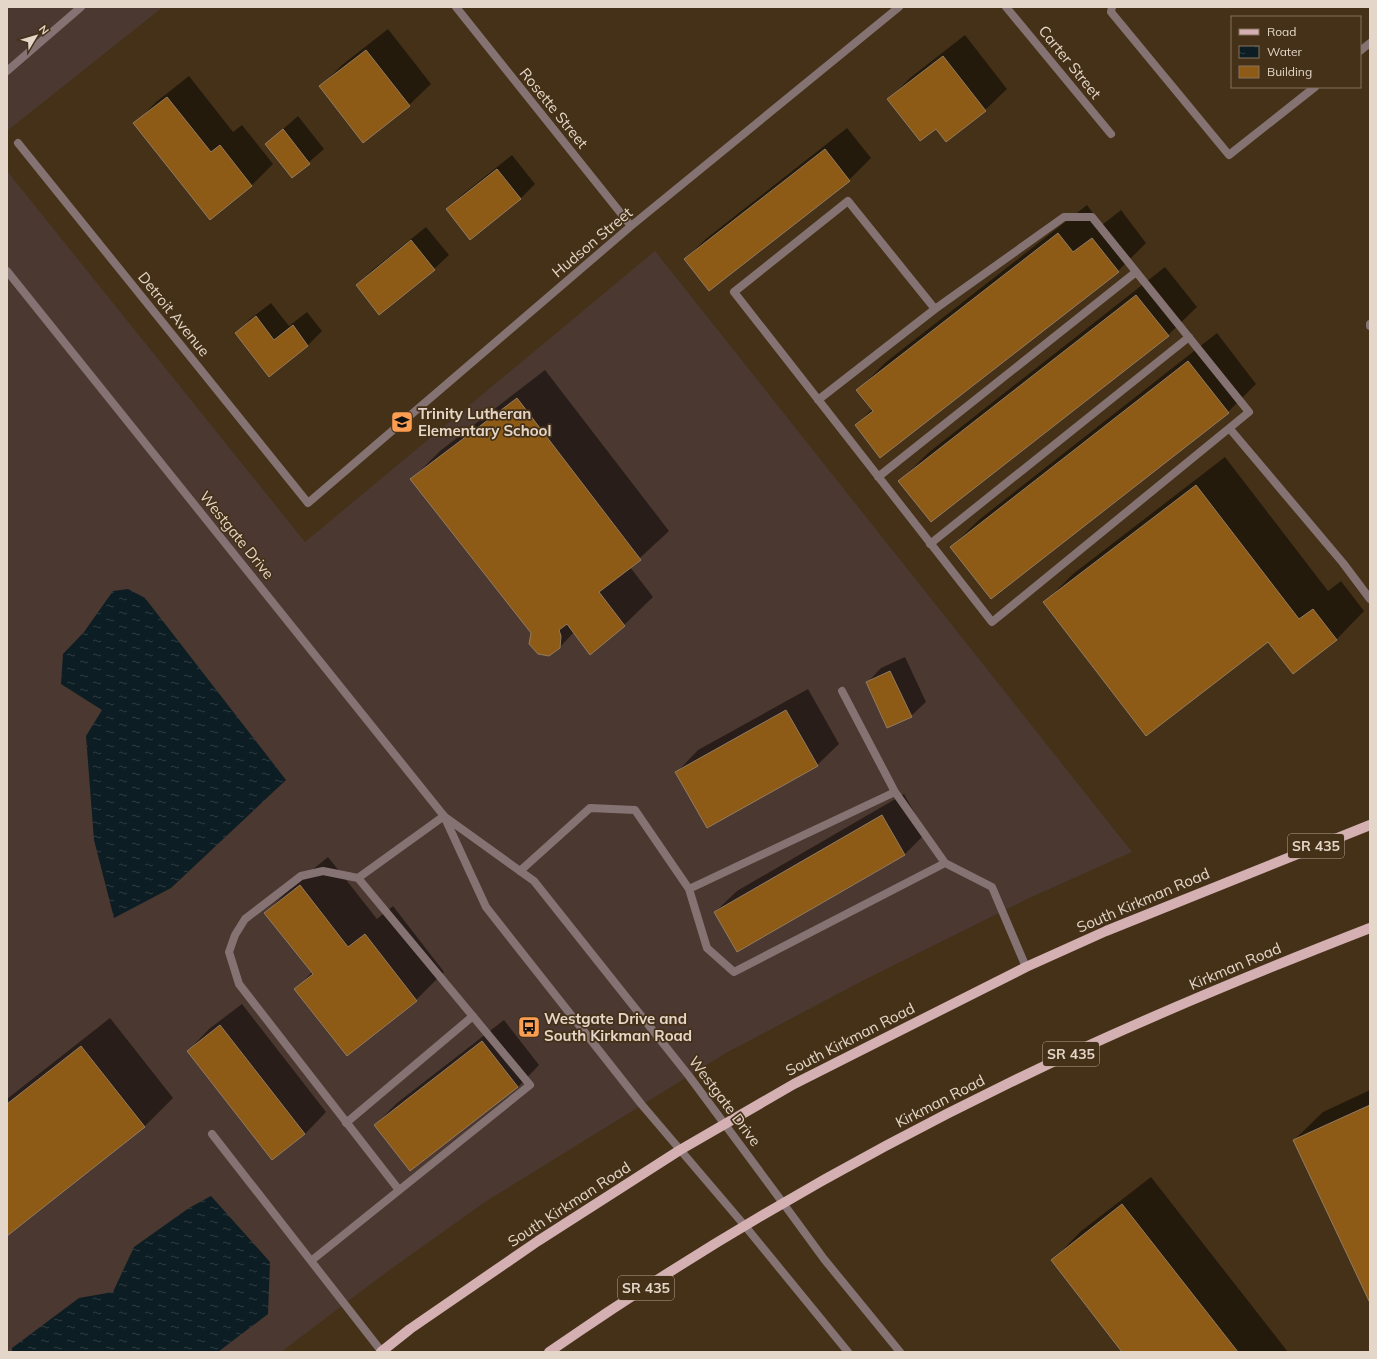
<svg xmlns="http://www.w3.org/2000/svg" width="1377" height="1359" viewBox="0 0 1377 1359" font-family="Mulish,sans-serif">
	<defs>
		<pattern id="water-ripples" width="26" height="14" patternUnits="userSpaceOnUse"><rect width="26" height="14" fill="#0c1d23"/><path d="M2 4q2-2 4 0t4 0M15 11q2-2 4 0t4 0" fill="none" stroke="#2f3d41"/></pattern>
	</defs>
	<rect width="100%" height="100%" fill="#453118"/>
	<path fill="#4b3830" d="M7,7H163L7,131Z
		M7,171L305,542L655,251L1132,852L1027,899L864,980L726,1053L485,1202L384,1274L281,1352H7Z"/>
	<path fill="url(#water-ripples)" d="M128,589L145,598L286,780L171,888L114,918L94,840L86,736L102,710L61,684L63,654L84,632L113,591Z
		M211,1196L270,1262L268,1314L218,1352H12V1348L79,1298L113,1292L134,1247L189,1208Z"/>
	<path fill="#0007" d="M388,29L431,84L409,105L321,86L342,65Z
		M965,35L1007,89L985,110L936,127L889,99L910,78Z
		M189,76L233,132L242,125L273,164L252,185L210,218L135,124L156,102Z
		M298,116L324,149L292,177L266,144Z
		M847,128L871,158L849,180L709,289L685,259L707,238Z
		M512,155L535,184L520,199L447,209L462,195Z
		M1087,205L1102,225L1121,210L1146,243L1118,271L856,425L872,409L858,390L886,362Z
		M426,227L449,255L434,269L380,313L357,285L371,271Z
		M1165,267L1197,307L1168,335L900,481L928,453Z
		M271,303L289,326L307,312L322,331L308,345L269,375L236,333L250,319Z
		M1217,333L1256,384L1228,412L951,547L980,519Z
		M545,370L669,531L630,567L653,597L624,625L574,632L560,647L532,632L412,479L440,451Z
		M1225,457L1328,591L1341,581L1364,611L1336,640L1269,641L1045,602L1073,574Z
		M905,657L926,702L911,716L867,683L881,668Z
		M808,689L839,744L817,765L677,772L698,750Z
		M904,794L926,833L905,854L715,912L737,891Z
		M328,857L377,919L393,906L444,972L416,1000L296,989L312,972L265,913L294,885Z
		M242,1004L326,1112L305,1134L188,1051L209,1029Z
		M110,1018L173,1098L144,1127L7,1235V1099Z
		M504,1020L539,1065L518,1087L375,1125L397,1103Z
		M1370,1090V1301L1294,1140L1323,1112Z
		M1151,1177L1288,1352H1124L1052,1261L1080,1232Z"/>
	<path fill="#8d5b16" stroke="#937b60" d="M366,50L410,106L363,143L319,86Z
		M943,56L986,111L946,142L936,129L920,141L887,99Z
		M167,97L211,152L220,145L252,186L210,220L133,123Z
		M283,129L310,164L292,178L265,144Z
		M825,149L850,181L709,291L684,259Z
		M497,169L521,199L470,240L446,209Z
		M1058,233L1073,252L1092,238L1119,272L880,458L855,425L873,411L856,390Z
		M411,240L435,270L379,315L356,285Z
		M1136,295L1169,336L931,522L898,481Z
		M256,316L274,340L293,325L308,346L269,377L235,333Z
		M1188,361L1229,413L991,599L950,547Z
		M517,398L641,560L599,592L625,626L590,655L567,624L559,630L561,636L560,648L549,656L538,654L529,644L531,633L410,479Z
		M1196,485L1299,619L1313,609L1337,640L1293,674L1268,642L1146,736L1043,602Z
		M890,671L912,717L887,728L866,682Z
		M786,710L818,766L707,828L675,772Z
		M882,815L905,855L737,952L714,912Z
		M300,885L348,947L365,934L417,1001L347,1056L294,989L313,974L264,913Z
		M220,1025L305,1134L272,1160L187,1051Z
		M482,1041L518,1087L410,1171L374,1125Z
		M81,1046L145,1127L7,1236V1104Z
		M1370,1105V1303L1293,1140Z
		M1122,1204L1238,1352H1122L1051,1260Z"/>
	<g fill="none" stroke-linecap="round" stroke-linejoin="round">
		<path stroke="#857374" stroke-width="8" d="M7,71L81,7
			M848,201L935,309L1064,217H1092L1249,412L992,622L734,292Z
			M818,400L935,309
			M1230,429L1343,563L1370,599
			M878,477L1136,272
			M930,544L1189,337
			M842,691L895,792
			M945,863L992,887L1026,967
			M520,871L590,808L635,810L689,889L707,948L734,972L945,863L895,792L689,889
			M358,878L323,871L301,876L245,919L235,935L229,952L239,984L399,1190
			M346,1123L473,1016
			M212,1134L382,1352
			M311,1261L530,1085L358,878L444,816"/>
		<path stroke="#857374" stroke-width="8" d="M456,7L631,226
			M1006,7L1111,134
			M1112,7L1111,12L1229,155L1315,87
			M1360,51L1370,43
			M18,143L308,503L631,226L899,7
			M1370,324V326
			M783,1203L824,1259L900,1352
			M745,1226L848,1352"/>
		<path stroke="#857374" stroke-width="8" d="M7,271L444,816L486,907L642,1105L745,1226
			M445,817L534,881L689,1076L783,1203"/>
		<path stroke="#d4b0b2" stroke-width="10" d="M381,1352L410,1329L538,1241L680,1150L794,1084L1026,967L1106,931L1370,825
			M549,1352C696,1250 850,1160 1011,1082C1128,1025 1249,975 1370,928"/>
	</g>
	<defs>
		<g id="school-square" transform="scale(1.15)"><rect x="-9" y="-9" width="18" height="18" rx="4" fill="#fc9e52" stroke="#453118"/><path d="M0-5L7-2L0 1L-7-2ZM-4 1L0 2.5L4 1V4Q0 6-4 4Z" fill="#111"/></g>
		<g id="bus-square" transform="scale(1.15)"><rect x="-9" y="-9" width="18" height="18" rx="4" fill="#fc9e52" stroke="#453118"/><path d="M-5-6H5V4H4V6H2V4H-2V6H-4V4H-5ZM-3.5-4V0h7V-4ZM-3.5 1.2v1.5H-2V1.2ZM2 1.2v1.5H3.5V1.2Z" fill="#111"/></g>
	</defs>
	<g fill-rule="evenodd">
		<use href="#school-square" x="402" y="422"/>
		<use href="#bus-square" x="529" y="1027"/>
	</g>
	<g text-anchor="middle" dominant-baseline="central" stroke-width="3.5" stroke-linejoin="round" paint-order="stroke">
		<g fill="#453118" stroke="#b4a493" stroke-width="1">
			<rect x="1288" y="834" width="56" height="24" rx="3"/>
			<rect x="1043" y="1042" width="56" height="24" rx="3"/>
			<rect x="618" y="1276" width="56" height="24" rx="3"/>
		</g>
		<g font-size="14" font-weight="bold" fill="#e4d6c8">
			<text x="1316" y="846">SR 435</text>
			<text x="1071" y="1054">SR 435</text>
			<text x="646" y="1288">SR 435</text>
		</g>
		<g font-size="15" fill="#e4d6c8" stroke="#453118">
			<text transform="translate(1070 62) rotate(51)">Carter Street</text>
			<text transform="translate(554 108) rotate(51)">Rosette Street</text>
			<text transform="translate(592 242) rotate(-40)">Hudson Street</text>
			<text transform="translate(174 314) rotate(51)">Detroit Avenue</text>
			<text transform="translate(237 535) rotate(51)">Westgate Drive</text>
			<text transform="translate(1143 900) rotate(-23)">South Kirkman Road</text>
			<text transform="translate(1235 966) rotate(-23)">Kirkman Road</text>
			<text transform="translate(850 1039) rotate(-27)">South Kirkman Road</text>
			<text transform="translate(725 1101) rotate(53)">Westgate Drive</text>
			<text transform="translate(940 1101) rotate(-27)">Kirkman Road</text>
			<text transform="translate(569 1204) rotate(-33)">South Kirkman Road</text>
		</g>
		<g font-size="15" font-weight="bold" fill="#e4d6c8" stroke="#453118" text-anchor="start">
			<text x="418" y="413">Trinity Lutheran<tspan x="418" dy="17">Elementary School</tspan></text>
			<text x="544" y="1018">Westgate Drive and<tspan x="544" dy="17">South Kirkman Road</tspan></text>
		</g>
	</g>
	<rect width="1377" height="1359" fill="none" stroke="#e4d6c8" stroke-width="16"/>
	<rect x="1231" y="16" width="130" height="72" fill="#453118" stroke="#85735e"/>
	<rect x="1239" y="29" width="20" height="6" fill="#d4b0b2" stroke="#85735e"/>
	<text x="1267" y="36" font-size="12" fill="#e4d6c8">Road</text>
	<rect x="1239" y="46" width="20" height="12" fill="url(#water-ripples)" stroke="#85735e"/>
	<text x="1267" y="56" font-size="12" fill="#e4d6c8">Water</text>
	<rect x="1239" y="66" width="20" height="12" fill="#8d5b16" stroke="#85735e"/>
	<text x="1267" y="76" font-size="12" fill="#e4d6c8">Building</text>
	<g transform="translate(36 36) rotate(52)" stroke="#453118" stroke-width="3" paint-order="stroke">
	<path d="M0-3L7 15L0 10L-7 15Z" fill="#e4d6c8"/>
	<text y="-6" font-size="11" font-weight="bold" text-anchor="middle" fill="#e4d6c8">N</text>
	</g>
</svg>
